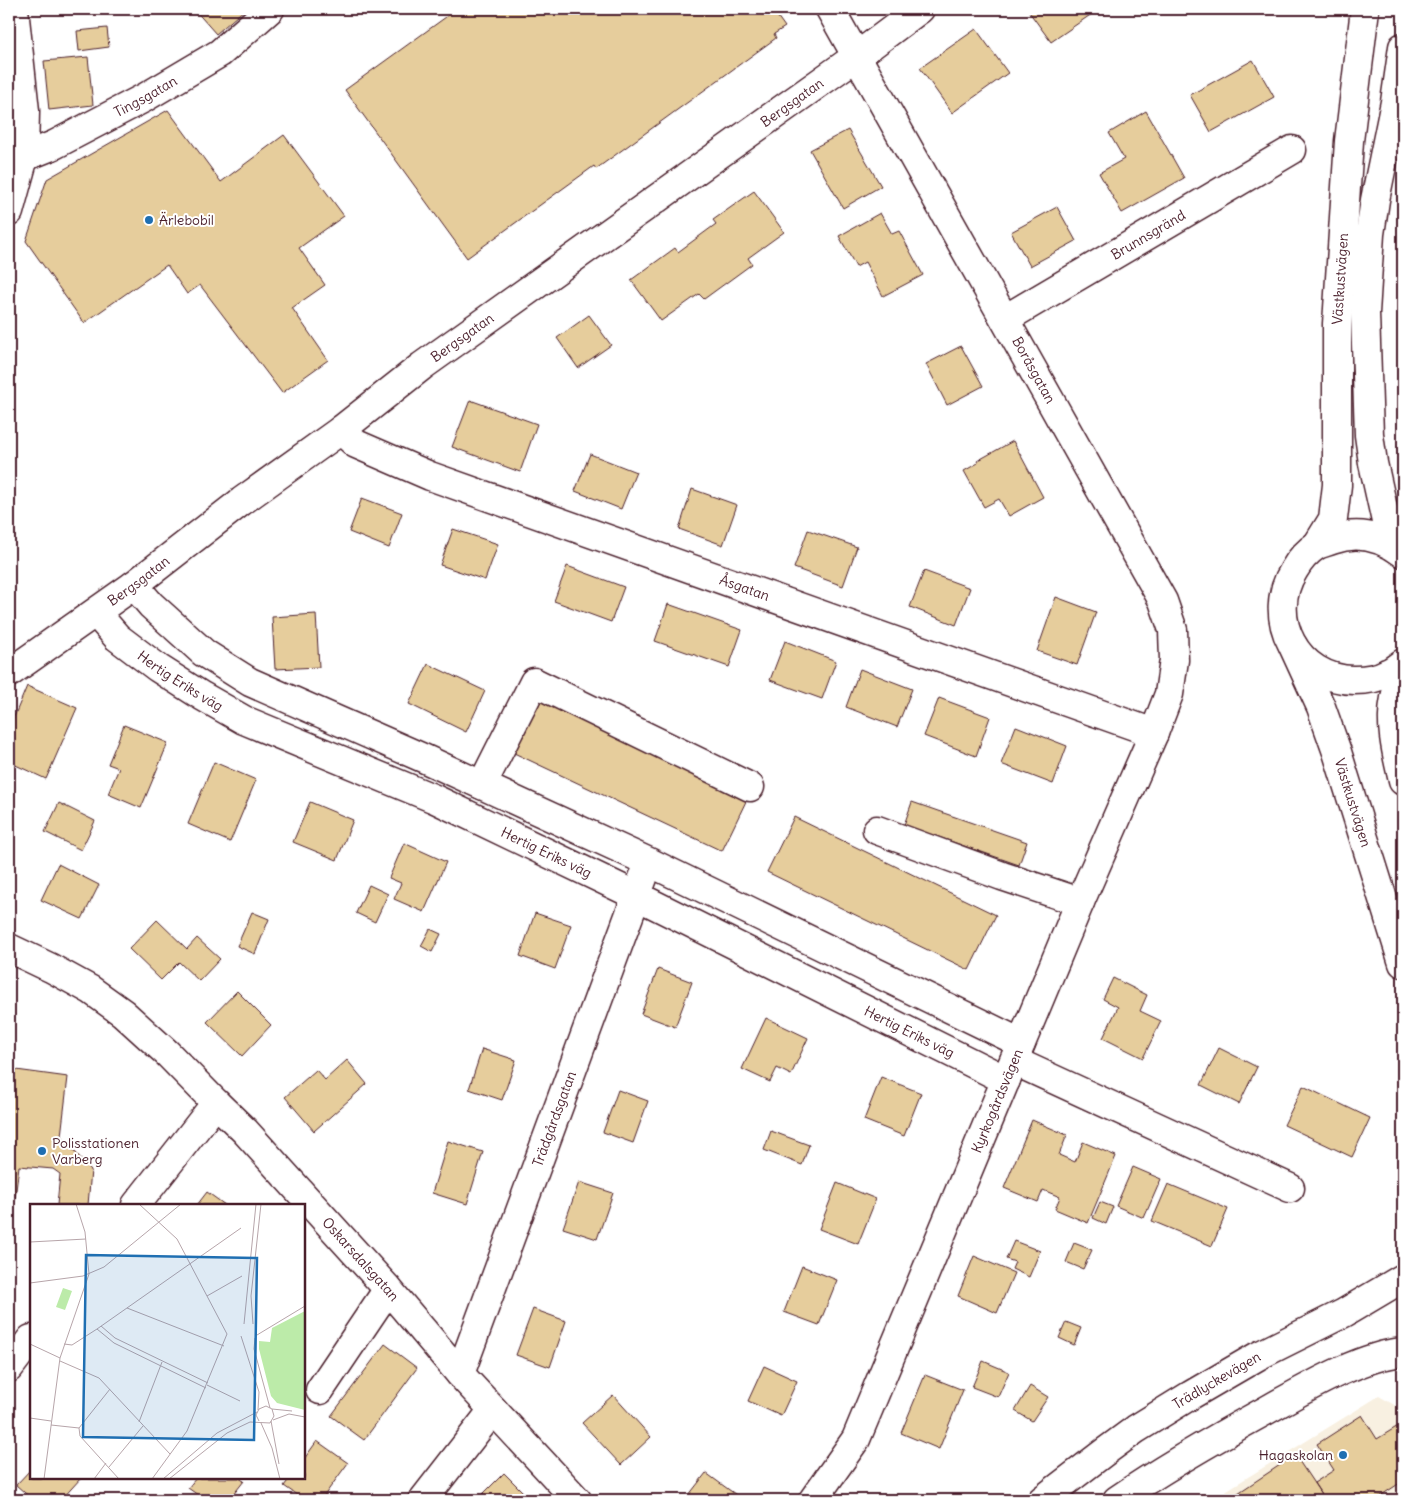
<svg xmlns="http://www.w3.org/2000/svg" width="1412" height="1509" viewBox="0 0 1412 1509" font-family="Delius,sans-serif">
	<rect width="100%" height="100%" fill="#fff"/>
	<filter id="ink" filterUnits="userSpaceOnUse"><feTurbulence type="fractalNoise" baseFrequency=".02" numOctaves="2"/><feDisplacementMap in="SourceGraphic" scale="10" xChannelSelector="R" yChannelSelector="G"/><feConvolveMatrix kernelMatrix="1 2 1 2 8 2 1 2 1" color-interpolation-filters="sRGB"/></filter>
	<g filter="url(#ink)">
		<path fill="#f8f0e1" d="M1379,1396L1403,1410V1500H1211Z"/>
		<path fill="#e6cd9c" stroke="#4a1f2b" d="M194,9H245L216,34Z
			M457,9H772L785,27L774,34L776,38L596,169L594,166L467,258L345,90Z
			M1027,9H1099L1051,42Z
			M107,28L109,47L79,51L77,31Z
			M976,29L1008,73L952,113L920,68Z
			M88,57L93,105L49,110L44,61Z
			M1253,60L1274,97L1211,132L1190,95Z
			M168,110L221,182L284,135L344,216L299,248L325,285L292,308L328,360L282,393L200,285L187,294L167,265L84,323L26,241L47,179Z
			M1146,111L1184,178L1122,213L1099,173L1124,159L1109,133Z
			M848,130L881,186L843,208L810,150Z
			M754,191L784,232L748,258L752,264L704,299L699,294L661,321L631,280L675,248L678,252L716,224L713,220Z
			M1057,207L1076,241L1030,266L1011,232Z
			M880,213L892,234L899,231L923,275L883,296L865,262L856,267L839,236Z
			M589,315L611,345L578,368L557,338Z
			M961,346L983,386L947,405L926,364Z
			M470,400L537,424L520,472L452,447Z
			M1013,441L1043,497L1009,516L999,499L984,507L964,471L978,463L977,461Z
			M590,454L636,472L621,509L575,491Z
			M692,489L737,505L723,545L679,529Z
			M362,498L402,513L389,548L349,532Z
			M453,529L498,544L485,580L440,565Z
			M808,530L857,547L843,586L794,568Z
			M567,566L624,587L611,622L554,601Z
			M924,571L970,588L956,625L910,607Z
			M1056,597L1096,612L1077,665L1037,651Z
			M668,604L742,630L729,667L655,641Z
			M316,614L319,667L275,669L272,617Z
			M785,641L836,661L822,699L770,680Z
			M428,664L485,691L466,732L409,704Z
			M860,669L912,689L897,727L846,707Z
			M27,686L77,708L46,779L9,762V729Z
			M542,694L750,793L722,851L514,753Z
			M939,698L990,717L976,756L924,736Z
			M124,725L168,743L141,808L108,794L119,768L108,764Z
			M1016,726L1067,746L1053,784L1001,764Z
			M214,762L256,780L230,842L188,824Z
			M310,802L353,820L337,860L293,842Z
			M912,802L1027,842L1019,865L904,825Z
			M59,803L95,821L81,850L45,832Z
			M794,817L996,915L969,970L767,872Z
			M404,843L446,862L424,912L394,899L401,883L389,878Z
			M58,864L99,885L82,919L41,900Z
			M369,885L388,894L375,922L356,913Z
			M252,912L269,919L255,954L237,946Z
			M535,913L571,925L555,969L520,956Z
			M157,920L187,949L197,938L220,959L199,981L179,962L161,980L129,949Z
			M430,929L441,934L432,952L421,946Z
			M658,969L692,982L675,1027L641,1014Z
			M1113,978L1147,995L1140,1011L1161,1021L1143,1058L1103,1038L1118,1007L1103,999Z
			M237,991L271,1025L242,1056L207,1022Z
			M766,1018L808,1038L791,1075L777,1068L770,1082L742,1069Z
			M1219,1048L1257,1067L1239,1104L1201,1085Z
			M482,1049L516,1060L502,1100L469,1089Z
			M347,1060L367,1084L314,1131L285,1097L316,1070L325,1080Z
			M9,1069L68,1077L61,1136L91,1170L88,1205H57L60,1174L53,1169L19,1166L9,1247Z
			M881,1077L921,1093L904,1136L864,1120Z
			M1303,1086L1370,1118L1352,1157L1284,1125Z
			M618,1090L648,1101L633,1143L603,1132Z
			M1032,1120L1067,1135L1059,1155L1075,1162L1083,1142L1116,1156L1088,1223L1055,1209L1060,1197L1043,1190L1038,1202L1004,1188Z
			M771,1131L809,1145L802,1165L764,1150Z
			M448,1141L483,1152L467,1204L432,1193Z
			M1133,1167L1161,1179L1144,1218L1116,1206Z
			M579,1182L613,1193L597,1239L563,1228Z
			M837,1183L876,1199L858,1244L819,1229Z
			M1168,1184L1228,1209L1212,1246L1152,1221Z
			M207,1192L225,1205H197Z
			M1100,1202L1113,1207L1106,1224L1093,1218Z
			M1014,1241L1040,1251L1029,1277L1012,1269L1015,1262L1006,1259Z
			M1074,1243L1092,1250L1083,1269L1066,1262Z
			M974,1256L1014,1273L997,1313L958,1296Z
			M802,1266L837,1280L819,1325L784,1312Z
			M533,1309L566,1321L550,1367L516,1355Z
			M1066,1322L1081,1328L1074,1345L1059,1338Z
			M385,1344L417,1368L364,1440L331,1416Z
			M983,1361L1009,1372L998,1397L972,1387Z
			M764,1366L797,1381L781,1416L748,1401Z
			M925,1375L963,1390L939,1449L901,1433Z
			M1030,1386L1048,1397L1032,1421L1015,1411Z
			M613,1395L651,1437L621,1465L582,1423Z
			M1362,1415L1377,1439L1403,1423V1481L1374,1500H1325L1314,1483L1334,1470L1317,1444Z
			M317,1441L348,1463L321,1500H304L284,1486L290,1478H304V1459Z
			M1295,1455L1325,1500H1234L1232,1497Z
			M31,1469V1478H81L61,1500H33L16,1485Z
			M504,1473L531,1500H477Z
			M706,1473L739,1497L736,1500H685Z
			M196,1478H239L244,1481L229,1500H205L188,1488Z"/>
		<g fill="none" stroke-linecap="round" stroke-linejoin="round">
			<g stroke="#4a1f2b" stroke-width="31">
				<g id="minor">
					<path id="s1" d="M9,163L54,145L144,98L220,53L270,9"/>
					<path d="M9,212L24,157L25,111L14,9"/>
					<path id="s2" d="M1005,319L1292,150"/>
					<path id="s3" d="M341,430L356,444L430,476L1154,733"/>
					<path d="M1391,544L1373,463L1369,435L1365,313L1370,234L1375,200L1395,102L1403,47"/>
					<path id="s4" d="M1317,545L1333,519L1337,485V324L1349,141L1365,9"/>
					<path d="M1403,553C1382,537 1358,530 1332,540C1327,542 1322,543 1317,545C1308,551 1299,561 1294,570C1264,617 1297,680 1354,680C1365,680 1377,679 1387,673C1393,671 1398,666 1403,663"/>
					<path d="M134,585L151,605L204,653L250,682L423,758L649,862L1021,1043"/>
					<path id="s5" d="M96,613L117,637L158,668L202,696L244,720L435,799L637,896L1006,1080"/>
					<path id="s6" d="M1293,646L1321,707L1337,752L1403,963"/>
					<path d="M1403,667C1401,677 1397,688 1395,698C1389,725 1397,755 1403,781"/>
					<path id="s7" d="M9,673L134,585L242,501L341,430L422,366L857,56L920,9"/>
					<path d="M482,785L534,682L750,787"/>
					<path d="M877,830L1002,876L1080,902"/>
					<path id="s8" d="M9,948L51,968L91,990L123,1013L167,1053L216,1103L245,1131L388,1289L460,1374L577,1500"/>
					<path d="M1014,1061L1290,1188"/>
					<path d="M136,1205L216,1103"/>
					<path d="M9,1368L31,1339"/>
					<path id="s9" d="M460,1374L643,878"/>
					<path d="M320,1390L388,1289"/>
					<path d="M423,1500L493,1410"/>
					<path id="s10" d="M813,1500L856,1439L1080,902L1154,733L1169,694L1174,660L1173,630L1163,601L830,9"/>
					<path id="s11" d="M1042,1500L1106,1451L1136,1429L1191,1395L1258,1356L1344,1313L1403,1278"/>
					<path d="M1117,1500C1165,1467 1216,1438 1267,1410C1305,1389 1360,1356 1403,1352"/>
				</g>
			</g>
			<use href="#minor" stroke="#fff" stroke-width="28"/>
		</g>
	</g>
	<g fill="#1f6fb2" stroke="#fff" stroke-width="2">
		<circle cx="149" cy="220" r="5"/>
		<circle cx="42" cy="1151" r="5"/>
		<circle cx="1343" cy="1455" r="5"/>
	</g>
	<g text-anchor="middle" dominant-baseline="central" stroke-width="4" stroke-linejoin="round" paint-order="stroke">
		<g font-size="14" fill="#4a1f2b" stroke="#fff">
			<text stroke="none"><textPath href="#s1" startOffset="152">Tingsgatan</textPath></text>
			<text stroke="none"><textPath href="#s7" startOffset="969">Bergsgatan</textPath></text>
			<text stroke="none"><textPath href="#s2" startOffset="166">Brunnsgränd</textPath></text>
			<text stroke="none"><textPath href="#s4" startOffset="271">Västkustvägen</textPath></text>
			<text stroke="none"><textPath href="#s7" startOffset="564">Bergsgatan</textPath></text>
			<text transform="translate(1034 370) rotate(61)">Boråsgatan</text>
			<text stroke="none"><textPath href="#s7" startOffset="159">Bergsgatan</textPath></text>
			<text stroke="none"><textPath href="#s3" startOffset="435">Åsgatan</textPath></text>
			<text stroke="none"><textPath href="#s5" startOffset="109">Hertig Eriks väg</textPath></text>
			<text stroke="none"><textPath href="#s6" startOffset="168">Västkustvägen</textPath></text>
			<text stroke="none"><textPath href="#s5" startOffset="514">Hertig Eriks väg</textPath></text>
			<text stroke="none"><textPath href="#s5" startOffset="919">Hertig Eriks väg</textPath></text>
			<text stroke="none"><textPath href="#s10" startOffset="441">Kyrkogårdsvägen</textPath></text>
			<text stroke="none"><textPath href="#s9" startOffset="272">Trädgårdsgatan</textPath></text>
			<text stroke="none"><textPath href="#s8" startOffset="474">Oskarsdalsgatan</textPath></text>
			<text stroke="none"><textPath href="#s11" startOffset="212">Trädlyckevägen</textPath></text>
		</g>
		<g font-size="14" fill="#4a1f2b" stroke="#fff" text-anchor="start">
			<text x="159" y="220">Ärlebobil</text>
			<text x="52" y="1143">Polisstationen<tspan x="52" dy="16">Varberg</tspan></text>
			<text x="1333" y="1455" text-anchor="end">Hagaskolan</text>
		</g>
	</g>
	<g transform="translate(30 1204)">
		<rect width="275" height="275" fill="#fff"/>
		<path d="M33,84L42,87L35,106L26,103ZM275,107V206L247,199L241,192L229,145V137L240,138L242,124Z" fill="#bceba9"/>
		<path fill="none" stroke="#b7a5aa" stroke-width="1" d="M109,0L147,35L197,130L157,227L122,275M0,38L56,35M0,79L53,72L74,63L151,0M177,92L212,72M97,104L194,142M214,120L226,0M223,120L221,92L231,0M71,122L85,134L178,179M67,125L84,139L176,184M227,131L275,102M211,132L229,188L228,206M225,134L224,145L240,204M0,140L30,154M34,140L42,141L67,125L211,24M30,157L69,174L140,250M177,181L210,197M242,205L262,207M0,214L21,217M243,216L259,210L275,213M241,217L249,260M109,218L132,158M231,219L242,244L250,275M21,221L49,224L80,185M49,224L50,232L89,275M79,263L113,222M14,275L30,154L59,70L55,28L46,0M64,275L76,259M133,275L187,229L227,208M139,275L197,229L220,218L240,219L244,212L242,205L236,202L229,205L226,211L229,217"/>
		<path fill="#1f6fb2" fill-opacity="0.15" stroke="#1f6fb2" stroke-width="2.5" d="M56,51L227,54L224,236L53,233Z"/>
		<rect width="275" height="275" fill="none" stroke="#4a1f2b" stroke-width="2.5"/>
	</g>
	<rect width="1412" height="1509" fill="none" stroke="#fff" stroke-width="30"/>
	<rect x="15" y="15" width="1382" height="1479" fill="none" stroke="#4a1f2b" stroke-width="2" filter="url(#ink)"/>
</svg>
